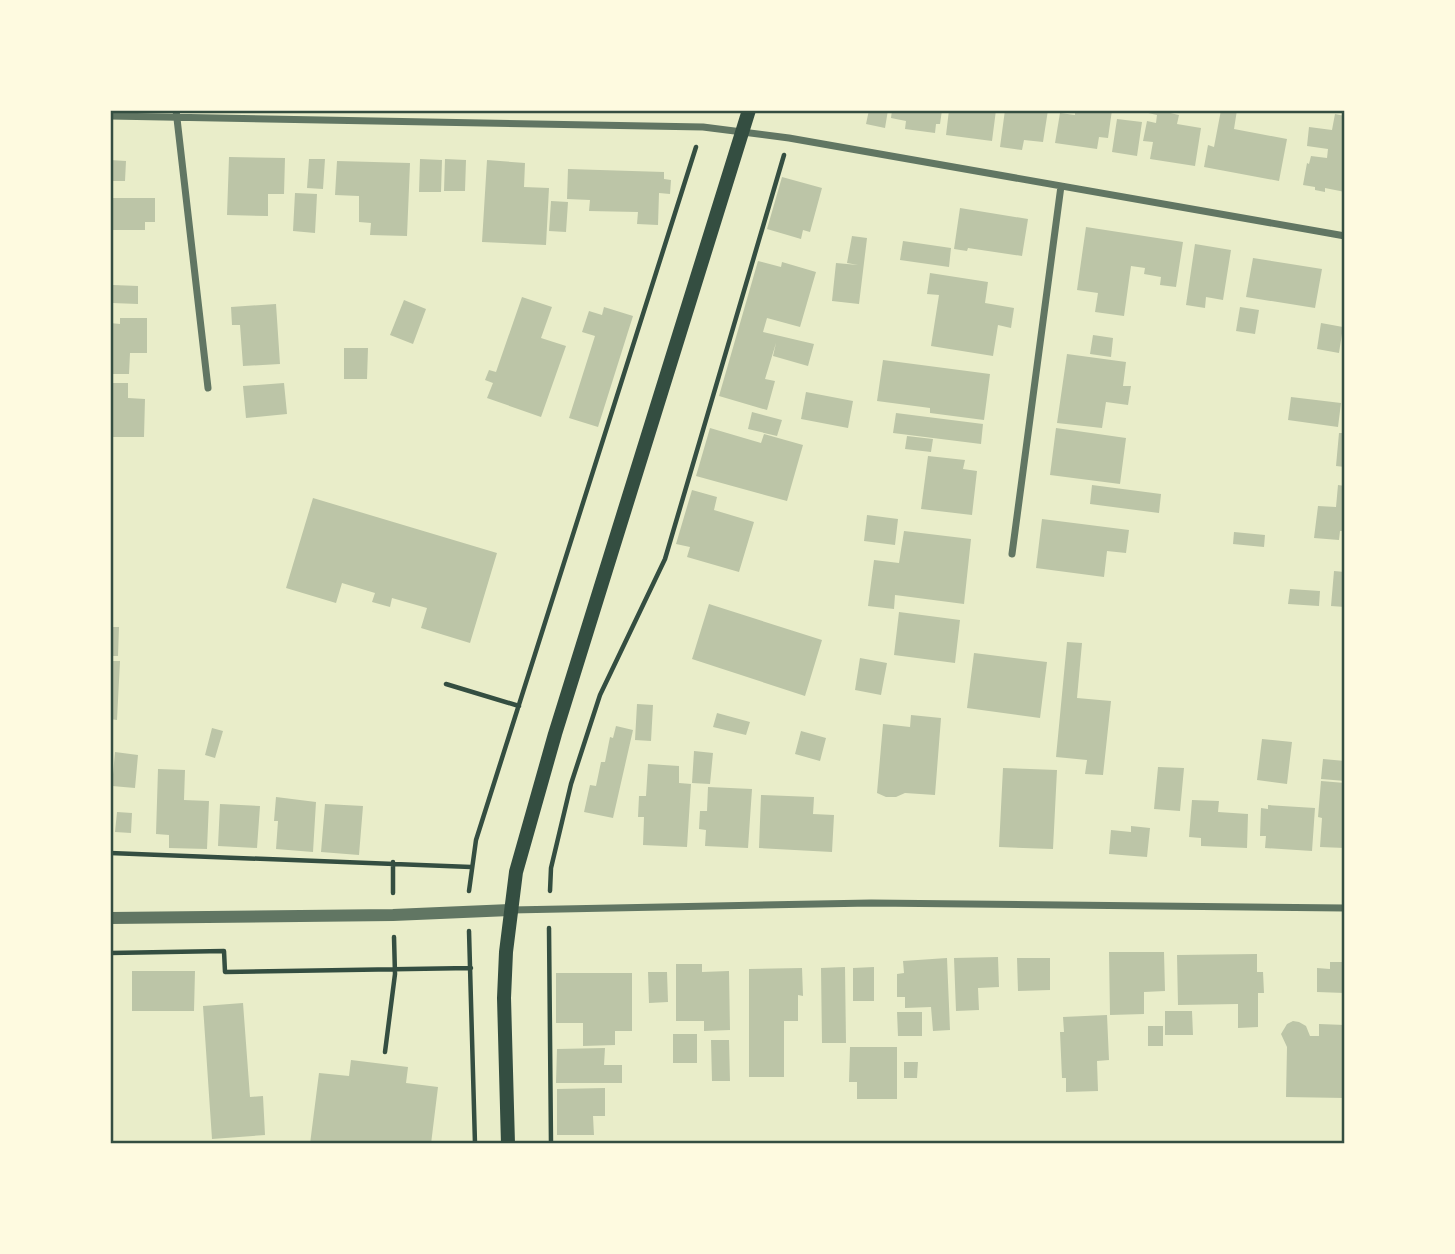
<svg xmlns="http://www.w3.org/2000/svg" width="1455" height="1254" viewBox="0 0 1455 1254" font-family="Raleway,sans-serif">
	<rect width="100%" height="100%" fill="#e9edc9"/>
	<path fill="#bcc5a7" d="M869,110H888L885,128L866,124Z
		M892,110H942L940,124H936L935,133L905,129L906,121L891,118Z
		M949,110H996L992,141L946,135Z
		M1005,110H1048L1043,142L1024,140L1022,150L1000,147Z
		M1075,110H1112L1108,138L1099,137L1097,149L1055,143L1060,113L1075,115Z
		M1135,110H1157L1179,115L1177,124L1201,128L1195,166L1150,159L1153,142L1143,141L1147,121L1156,123L1157,115Z
		M1221,110H1237L1234,129L1287,139L1279,181L1204,167L1208,145L1214,147Z
		M1335,114L1345,116V192L1325,188V192L1315,190V187L1303,185L1307,163L1309,164L1311,156L1327,158L1328,149L1307,146L1309,127L1332,130Z
		M1117,119L1142,122L1137,156L1112,152Z
		M229,157L285,158L284,194H268V216L227,215Z
		M309,159H325L323,189L307,188Z
		M420,159L442,160L441,192H419Z
		M445,159L466,160L465,191H444Z
		M110,160L126,161L125,181H110Z
		M487,160L525,163L524,187L549,188L546,245L482,242Z
		M337,161L410,163L407,236L370,235L371,223L359,222V196L335,195Z
		M568,169L664,172V179L671,180L670,194L659,193L658,225L637,224L638,212L589,211L590,200L567,199Z
		M782,177L822,188L810,232L803,230L801,239L767,229Z
		M295,193L317,194L315,233L293,231Z
		M110,198H155V222H145V230H110Z
		M551,201L568,202L566,232L549,231Z
		M960,208L1028,219L1022,256L968,248L967,251L954,249Z
		M1086,227L1183,242L1176,287L1160,285L1161,277L1144,274L1145,268L1131,266L1124,316L1095,312L1098,293L1077,290Z
		M852,236L867,238L859,304L832,301L836,263L858,265L847,263Z
		M903,241L951,248L949,267L900,260Z
		M1195,244L1231,250L1223,300L1206,297L1205,308L1186,305Z
		M1253,258L1322,269L1315,308L1246,297Z
		M758,261L781,267L782,262L816,272L800,327L767,318L763,332L814,344L808,366L773,356L776,343L765,379L775,381L767,410L719,396Z
		M930,273L988,282L985,303L1014,308L1011,328L998,325L993,356L931,346L939,295L927,294Z
		M113,285L138,286V304L112,303Z
		M522,297L552,307L541,338L566,346L541,417L487,398L493,383L485,380L489,370L496,372Z
		M404,300L426,309L413,344L390,335Z
		M276,304L280,364L243,366L240,325H232L231,307Z
		M604,307L633,316L598,427L569,418L595,336L582,332L589,311L602,315Z
		M1240,307L1259,310L1255,334L1236,331Z
		M120,318H147V353H130L129,374H110V323L120,324Z
		M1321,323L1343,327L1339,353L1317,349Z
		M1093,335L1113,338L1111,357L1090,354Z
		M344,348H368L367,379H344Z
		M1067,354L1126,362L1123,386H1131L1128,405L1106,402L1102,428L1057,423Z
		M883,360L990,374L984,420L930,413V408L877,401Z
		M110,383H128V398L145,399L144,437H110Z
		M284,383L287,414L246,418L243,386Z
		M806,392L853,401L848,428L801,419Z
		M1291,397L1341,403L1338,427L1288,420Z
		M752,412L782,420L777,436L748,429Z
		M896,413L983,424L981,444L893,433Z
		M710,428L761,443L764,434L803,445L787,501L696,476Z
		M1056,428L1126,438L1120,484L1050,475Z
		M1339,433H1345V467L1336,466Z
		M907,436L933,439L931,452L905,449Z
		M928,456L965,460L963,469L977,471L972,515L921,509Z
		M1092,485L1161,494L1159,513L1090,504Z
		M1338,485L1345,486V531H1340L1339,540L1314,538L1318,506L1336,507Z
		M692,490L717,497L714,510L754,522L739,572L687,557L690,547L676,544Z
		M313,498L497,553L470,643L421,628L427,608L392,598L390,607L372,602L375,593L342,583L336,603L286,588Z
		M867,515L898,519L895,545L864,541Z
		M1042,519L1129,530L1126,553L1107,551L1104,577L1036,568Z
		M904,531L971,539L964,604L895,595L894,609L868,606L874,560L899,563Z
		M1234,532L1265,535L1264,547L1233,544Z
		M1334,571L1345,572V607L1331,606Z
		M1290,589L1320,591L1319,606L1288,604Z
		M709,604L822,640L805,696L692,659Z
		M899,612L960,620L955,663L894,655Z
		M110,627H119L118,656H110Z
		M1067,642L1082,643L1077,698L1111,701L1103,775L1085,774L1087,760L1056,757Z
		M974,653L1047,662L1040,718L967,708Z
		M860,658L887,663L881,695L855,690Z
		M110,661H120L117,720L110,719Z
		M637,704L653,705L651,741L635,740Z
		M717,713L750,722L746,735L713,727Z
		M911,715L941,718L935,795L905,793L896,797H886L877,793L883,724L910,727Z
		M616,726L633,730L613,818L584,812L590,785L596,786L601,762H605L610,737L613,738Z
		M212,728L223,731L215,758L205,755Z
		M801,731L826,738L820,761L795,754Z
		M1262,739L1292,742L1287,784L1257,780Z
		M694,751L713,753L710,784L692,783Z
		M115,752L138,755L135,788L112,786Z
		M1323,759L1345,761V781L1321,779Z
		M648,764L679,766V783L691,784L687,847L643,845L644,817H638L639,796H646Z
		M1158,767L1184,768L1180,811L1154,809Z
		M1003,768L1057,770L1053,849L999,847Z
		M158,769L185,770L184,800L209,801L207,849L169,848V835L156,834Z
		M1321,781L1345,783V848L1320,847L1322,818L1318,817Z
		M708,787L752,789L748,848L705,846L706,830L699,829L700,811H707Z
		M761,795L814,797L813,814L834,815L832,852L759,848Z
		M276,797L316,802L313,852L276,849L278,821H274Z
		M1192,800L1219,801L1218,812L1248,814L1247,848L1201,846V838L1189,837Z
		M220,804L260,806L257,848L218,846Z
		M325,804L363,806L359,855L321,852Z
		M1268,805L1315,808L1312,851L1265,848L1266,836H1260L1261,808L1268,809Z
		M117,812L132,813L131,833L115,832Z
		M1131,826L1150,828L1147,857L1109,854L1111,830L1131,832Z
		M1109,952H1164L1165,991L1144,992V1014L1110,1015Z
		M1257,954V972H1263L1264,993H1258V1027L1238,1028V1004L1178,1005L1177,955Z
		M998,957L999,987L978,988L979,1010L956,1011L954,958Z
		M947,958L950,1030L933,1031L931,1007L905,1008V997H897V974L904,973L903,961Z
		M1017,958H1050V990L1018,991Z
		M1330,962H1345V993L1317,992V968L1330,969Z
		M676,964H702V972L729,971L730,1030L704,1031V1021H676Z
		M845,967L846,1043H822L821,968Z
		M874,967V1001H853V968Z
		M802,968L803,996L798,995V1021H784V1077H749V969Z
		M132,971H195L194,1011H132Z
		M648,972H667L668,1002L649,1003Z
		M556,973H632V1031H615V1045L583,1046V1023H556Z
		M243,1003L250,1097L263,1096L265,1135L212,1139L203,1006Z
		M1165,1011H1192L1193,1035H1165Z
		M897,1012H922V1036H898Z
		M1107,1015L1109,1060L1097,1061L1098,1091L1066,1092V1078H1062L1060,1032H1064L1063,1017Z
		M1293,1021L1299,1022L1306,1026L1310,1036H1319V1024L1345,1025V1098L1286,1097L1287,1047L1281,1034L1287,1024Z
		M1148,1026H1163V1046H1148Z
		M673,1034H697V1063H673Z
		M711,1040H729L730,1081H712Z
		M850,1047H897V1099H857V1082H849Z
		M605,1048L604,1065H622V1083H556L557,1049Z
		M351,1060L408,1067L406,1083L438,1087L431,1144H310L319,1073L349,1076Z
		M904,1062H918L917,1078H904Z
		M605,1088V1116H593L594,1135H557V1089Z"/>
	<g fill="none" stroke-linecap="round" stroke-linejoin="round">
		<path stroke="#344e41" stroke-width="4.5" d="M446,684L519,706
			M110,853L471,867
			M469,891L476,840L696,147
			M550,891L551,868L571,784L600,695L665,559L784,155
			M393,893V862
			M549,928L551,1144
			M469,931L475,1144
			M110,953L224,951L225,972L471,968
			M385,1052L395,974L394,937"/>
		<path stroke="#617663" stroke-width="7" d="M176,110L208,388
			M110,116L703,127L789,138L1345,236
			M1012,554L1061,186
			M511,910L871,903L1345,908"/>
		<path stroke="#617663" stroke-width="12" d="M110,918L393,915L511,910"/>
		<path stroke="#344e41" stroke-width="14" d="M508,1144L504,998L506,952L516,872L555,734L749,110"/>
	</g>
	<rect width="1455" height="1254" fill="none" stroke="#fefae0" stroke-width="224"/>
	<rect x="112" y="112" width="1231" height="1030" fill="none" stroke="#344e41" stroke-width="2.5"/>
</svg>
